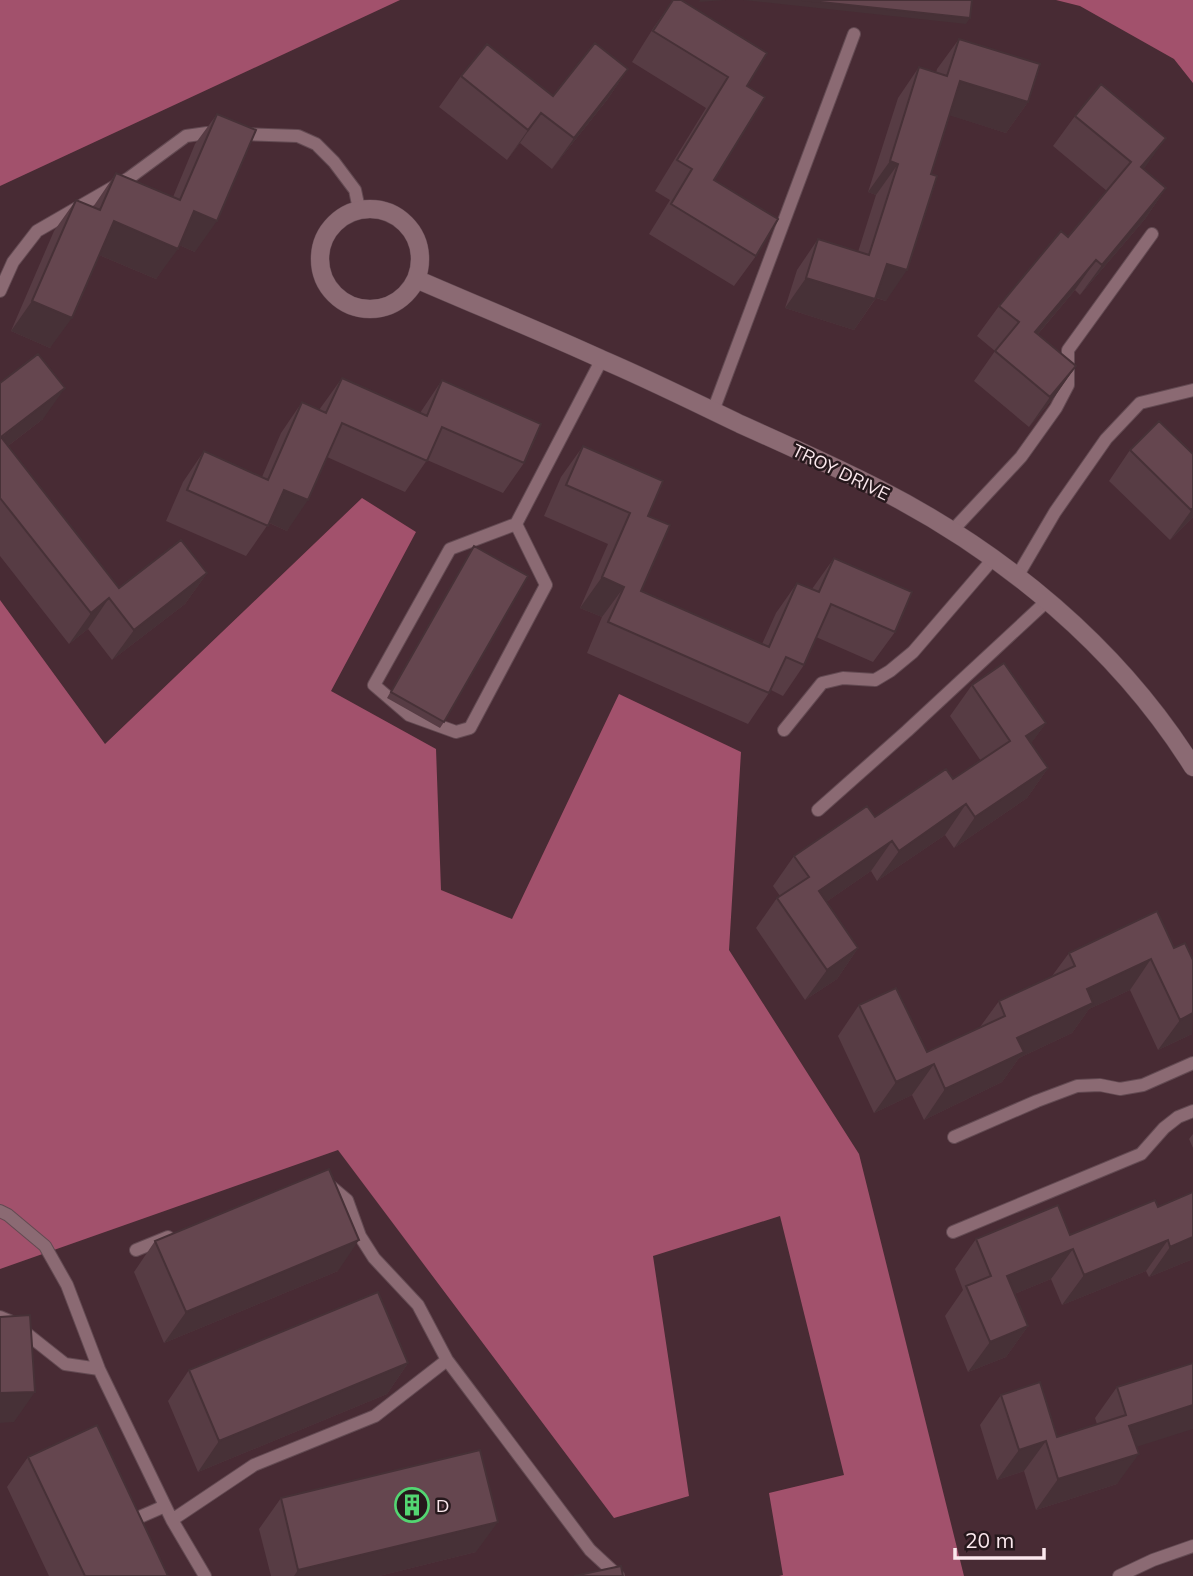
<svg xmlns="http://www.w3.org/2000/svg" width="1193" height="1576" viewBox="0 0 1193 1576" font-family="Mulish,sans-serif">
	<rect width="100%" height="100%" fill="#482b34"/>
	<path fill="#a2516c" d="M0,0H400L0,186Z
		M1056,0H1193V83L1174,59L1080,6Z
		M362,498L416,532L331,691L436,749L441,890L512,919L619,694L741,752L729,950L859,1154L964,1576H779L783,1575L769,1493L844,1475L780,1216L653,1256L689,1496L614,1518L338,1150L0,1269V600L105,744Z"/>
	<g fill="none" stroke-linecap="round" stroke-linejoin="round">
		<g stroke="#634a52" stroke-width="14">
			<path id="service" d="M238,134L298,136L316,144L334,162L355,190L359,209
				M0,291L13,262L37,231L129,178L186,136L207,133L219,134
				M713,411L854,34
				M516,524L546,585L470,728L456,732L409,715L374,685L450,549L516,524L602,359
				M952,531L1021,457L1056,408L1068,385V350L1152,234
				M1018,575L1055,512L1106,439L1140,403L1193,390
				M784,730L822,683L843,678L875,680L890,671L913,652L993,559
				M818,810L907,731L1047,601
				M954,1137L1037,1101L1077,1086L1100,1085L1120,1089L1143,1085L1193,1063
				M328,1184L347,1200L360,1236L374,1258L418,1305L447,1360L590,1550L618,1576
				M0,1211L8,1215L45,1246L67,1285L99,1369L172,1520L205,1576
				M953,1232L1141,1154L1164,1128L1178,1117L1193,1111
				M136,1250L168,1237
				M0,1317L12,1322L65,1364L99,1369
				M172,1520L254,1465L375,1416L447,1360
				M126,1523L165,1506
				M1119,1576L1153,1560L1193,1546"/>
		</g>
		<g stroke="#634a52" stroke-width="19">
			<path id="minor" d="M320 259a50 50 0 1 1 100 0a50 50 0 1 1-100 0Z
				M416,279C478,306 540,331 601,359C648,379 694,402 740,424C787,445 834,466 879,489C1004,553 1118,647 1193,767"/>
		</g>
		<use href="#service" stroke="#8b6a73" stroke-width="12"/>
		<use href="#minor" stroke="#8b6a73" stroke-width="18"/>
	</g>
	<path fill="#573c44" d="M673,0L747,86L714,180L756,256L734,286L649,234L670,200L655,191L706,108L632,62L654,27Z
		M959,39L1028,102L1006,133L950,115L886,301L876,298L854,330L785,308L797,270L818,239L858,252L876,195L868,192L898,98L919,67L936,73L937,69Z
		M628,69L607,100L552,169L520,143L507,160L439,107L461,76L553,96Z
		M217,114L195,252L179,245L156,279L99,255L50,348L11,331L54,231L76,200L93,207L116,173L173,197L195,144Z
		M1075,116L1166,188L1145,219L1080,295L1075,290L1038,334L1076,366L1055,396L1029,427L974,381L995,351L977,336L999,306L1068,237L1107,191L1053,146Z
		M342,378L420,413L442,380L524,463L503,493L427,460L405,492L327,457L287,531L269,523L246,556L166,521L183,482L204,451L262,477L281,433L302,402L319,410Z
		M0,383L43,419L8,446L119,588L207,573L185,604L112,660L88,629L69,644L0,556Z
		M583,446L648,516L641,591L762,644L776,613L797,583L812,589L834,558L895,632L873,662L816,637L804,665L783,696L771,690L748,724L587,653L602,617L580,608L608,544L544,516L561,477Z
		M1130,450L1193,454V517L1170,540L1109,481Z
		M474,546L444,722L440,728L387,698Z
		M972,685L1046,723L1031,743L1048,768L1027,798L954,848L945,835L877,881L871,871L826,902L858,948L837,979L805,1000L756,928L777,898L780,896L773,886L794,856L953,779L981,761L950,716Z
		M1157,911L1192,1034L1158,1050L1130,990L1089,1009L1072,1033L1019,1058L1002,1082L924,1120L912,1095L874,1113L838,1036L859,1005L927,1052L980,1027L999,1001L1052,976L1069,953Z
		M1193,1134V1148L1189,1139Z
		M1158,1207L1193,1259L1149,1277L1146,1271L1062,1305L1051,1279L1014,1294L1028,1326L1006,1357L968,1372L945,1316L963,1290L955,1269L976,1239L1070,1235Z
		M155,1241L338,1271L164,1343L134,1272Z
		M408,1363L387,1394L198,1472L168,1401L189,1370Z
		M1117,1387L1137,1447L1117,1484L1036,1510L1024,1471L997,1480L980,1425L1001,1395L1057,1437L1097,1424L1095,1418Z
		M28,1457L168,1576H49L7,1487Z
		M281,1498L476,1552L379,1576H271L259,1529Z"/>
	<path fill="#473137" d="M700,0H726L699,2Z
		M743,0H802L970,18L966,24Z
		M628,69L607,100L552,169L574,138Z
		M960,81L1028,102L1006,133L939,112Z
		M541,113L520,143L507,160L528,130Z
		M1166,138L1144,169L1120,198L1141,167Z
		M890,161L898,164L876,195L868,192Z
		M1166,188L1145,219L1080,295L1102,265Z
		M194,211L217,221L195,252L172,242Z
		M114,221L178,249L156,279L92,252Z
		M1096,260L1075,290L1014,362L1035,332Z
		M887,264L907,270L886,301L865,294Z
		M806,278L875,299L854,330L785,308Z
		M32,301L72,318L50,348L11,331Z
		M1076,366L1055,396L1029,427L1050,397Z
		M65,388L43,419L0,452V439Z
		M284,490L308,500L287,531L263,520Z
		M1193,508V517L1170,540Z
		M207,573L185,604L112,660L134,630Z
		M602,577L624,587L602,617L580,608Z
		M109,598L88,629L69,644L91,613Z
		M1046,723L1024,753L1026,736Z
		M1048,768L1027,798L954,848L975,817Z
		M966,804L945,835L877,881L899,851Z
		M892,841L871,871L797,922L819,891Z
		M858,948L837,979L805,1000L827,970Z
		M1151,959L1130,990L1089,1009L1072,1033L1019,1058L1002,1082L924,1120L945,1089L1087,989Z
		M1193,1013L1192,1034L1158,1050L1180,1020Z
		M934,1064L912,1095L874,1113L896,1082Z
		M1193,1237V1259L1149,1277L1170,1247Z
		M359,1240L338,1271L164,1343L186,1312Z
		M1168,1240L1146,1271L1062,1305L1084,1275Z
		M1073,1249L1051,1279L985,1306L1007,1276Z
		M1028,1326L1006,1357L968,1372L990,1342Z
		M408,1363L387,1394L198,1472L219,1441Z
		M35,1392L14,1422L0,1423V1393Z
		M1193,1405V1429L1108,1456L1129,1426Z
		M1046,1441L1024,1471L997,1480L1019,1450Z
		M1139,1454L1117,1484L1036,1510L1058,1479Z
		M498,1522L476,1552L379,1576H294L298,1570Z"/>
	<path fill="#65464f" stroke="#473137" stroke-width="2" d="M673,0H681L767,53L747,86L765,97L714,180L778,219L756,256L671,204L692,169L677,160L728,77L653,31Z
		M802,0H972L970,18Z
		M959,39L1040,64L1028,102L960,81L931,174L937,176L907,270L887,264L875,299L806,278L818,239L869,255L898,164L890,161L919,67L947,76Z
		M595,43L628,69L574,138L541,113L528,130L461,76L487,44L553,96Z
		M1101,84L1166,138L1141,167L1166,188L1102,265L1096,260L1035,332L1076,366L1050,397L995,351L1019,322L999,306L1061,231L1068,237L1131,162L1075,116Z
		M217,114L256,130L217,221L194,211L178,249L114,221L72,318L32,301L76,200L100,210L116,173L180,200Z
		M38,354L65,388L1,437L119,588L181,540L207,573L134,630L109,598L91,613L0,498V383Z
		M342,378L427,416L442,380L541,424L524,463L442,427L427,461L342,423L308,500L284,490L268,526L187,490L204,451L268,480L302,402L326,413Z
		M1159,421L1193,454V508L1191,510L1130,450Z
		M583,446L663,481L648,516L670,525L641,591L769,647L797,583L819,592L834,558L912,592L895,632L831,604L804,665L786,657L769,693L608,622L624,587L602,577L630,513L566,485Z
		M474,546L528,576L444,722L391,692Z
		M1004,663L1046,723L1026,736L1048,768L975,817L966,804L899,851L892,841L819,891L858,948L827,970L777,898L809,877L794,856L867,806L875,817L946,769L953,779L1010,741L972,685Z
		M1157,911L1174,948L1185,943L1193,960V1013L1180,1020L1151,959L1087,989L1093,1003L1017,1038L1024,1052L945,1089L934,1064L896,1082L859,1005L896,988L927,1052L1005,1016L999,1001L1075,966L1069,953Z
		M329,1169L359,1240L186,1312L155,1241Z
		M1193,1192V1237L1170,1247L1168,1240L1084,1275L1073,1249L1007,1276L1028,1326L990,1342L966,1286L991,1276L976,1239L1058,1205L1070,1235L1155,1200L1158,1207Z
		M378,1292L408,1363L219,1441L189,1370Z
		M30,1315L35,1392L0,1393V1317Z
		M1193,1363V1405L1129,1426L1139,1454L1058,1479L1046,1441L1019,1450L1001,1395L1040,1382L1057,1437L1126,1415L1117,1387Z
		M97,1425L168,1576H85L28,1457Z
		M480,1450L498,1522L298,1570L281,1498Z
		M621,1566L623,1576H574Z"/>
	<defs>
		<g id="building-ring" transform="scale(1.75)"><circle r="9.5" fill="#26181c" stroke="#53d672" stroke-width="1.5"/><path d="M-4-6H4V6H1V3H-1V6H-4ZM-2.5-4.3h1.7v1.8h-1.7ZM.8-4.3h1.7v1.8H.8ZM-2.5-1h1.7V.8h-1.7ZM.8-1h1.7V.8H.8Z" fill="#53d672"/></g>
	</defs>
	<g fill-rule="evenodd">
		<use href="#building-ring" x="412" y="1505"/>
	</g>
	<g text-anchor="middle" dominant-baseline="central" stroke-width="5" stroke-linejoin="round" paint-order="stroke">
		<g font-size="18" fill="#fbe8ed" stroke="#26181c">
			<text transform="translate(841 472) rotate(26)">TROY DRIVE</text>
		</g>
		<g font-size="18" fill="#fbe8ed" stroke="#26181c" text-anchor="start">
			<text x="436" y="1505">D</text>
		</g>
	</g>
	<path d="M955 1548v10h89v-10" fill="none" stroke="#fbe8ed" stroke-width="3.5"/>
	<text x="965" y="1548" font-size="21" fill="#fbe8ed" stroke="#26181c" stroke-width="5" paint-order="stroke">20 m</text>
</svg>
